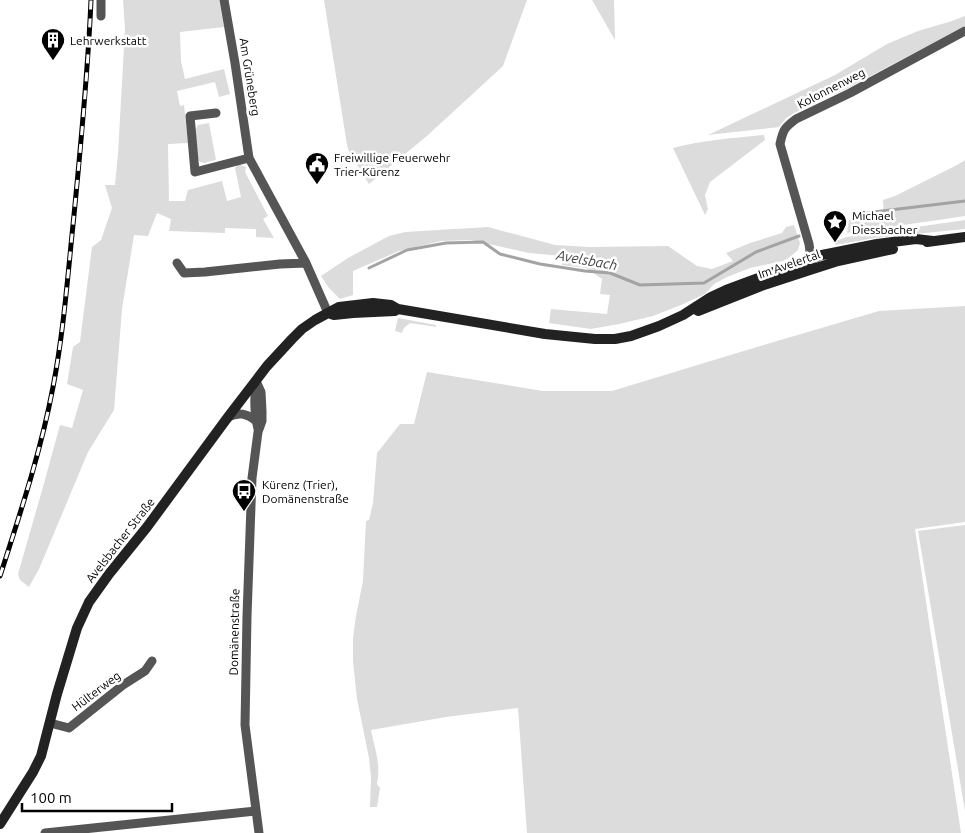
<svg xmlns="http://www.w3.org/2000/svg" width="965" height="833" viewBox="0 0 965 833" font-family="Ubuntu,sans-serif">
	<rect width="100%" height="100%" fill="#fff"/>
	<path fill="#dcdcdc" d="M123,0H219L224,27L180,32L181,61L185,79L224,69L230,94L219,97L215,82L177,91L180,106L184,105L188,143L168,144L169,201H185L188,190L222,181L227,201L241,197L235,168L238,164L246,167L245,172L268,216L263,219L274,238L256,237V229L225,228V233L169,231L171,219L157,213L148,236L134,235L122,309L114,410L88,452L39,569L29,587L20,580L18,574L43,487L60,425L72,428L83,390L67,384L73,347L80,342L92,247L101,240L112,208L105,185H115L118,154L125,29Z
		M324,0H527L503,66L428,135L369,184L349,152L347,145Z
		M592,0H614L615,40Z
		M965,16V26L848,88L794,113L786,118L779,127L708,135L835,75L887,44L918,31L952,21Z
		M209,123L216,160L204,163L200,162L196,157L194,132L198,125Z
		M764,135L765,140L710,182L705,195L708,209L705,215L673,148C703,140 733,138 764,135Z
		M965,160V216L945,219L847,233L849,220L884,215L883,200L895,196L957,165Z
		M965,220V229L875,238L835,245V241L847,237Z
		M794,225L800,243L798,250L790,257L783,261L750,268L727,277L714,284L705,294L681,305L653,316L619,324L591,329L549,323L551,309L607,314L610,295L600,294L602,279L586,268L562,265V256L529,253L471,240L441,241L399,251L353,271V295L340,299L329,288L321,276L348,258L389,236L405,232L488,227L555,245L589,247L668,246L697,266L712,269L733,261L726,253L750,243L782,233L786,227Z
		M965,306V522L915,529L961,833H527L518,708L446,717L371,730C375,750 381,763 377,784L380,788L377,807H370L371,777L369,758L357,699L353,661V638L356,616L363,581L366,521L369,520L373,503L377,453L400,424H414L427,372L543,391H612L737,353L879,311Z
		M398,318L436,325V327L410,323L404,328L402,333L395,331Z
		M965,525V811L918,531Z"/>
	<g fill="none" stroke-linecap="round" stroke-linejoin="round">
		<path stroke="#a3a3a3" stroke-width="3" d="M857,214L965,201
			M369,268L407,250L446,243L483,242L500,254L540,264L585,271L610,273L640,285L704,283L756,252L799,236"/>
		<path stroke="#555" stroke-width="9" d="M224,0L235,63L249,158L306,263L328,313
			M101,16V0
			M216,113L190,116L195,172L249,158
			M177,263L184,273L205,272L280,264L306,263
			M812,265L809,244L780,144C783,130 784,128 796,119L850,93L965,31
			M256,381L261,392L262,411V421L258,432L252,478L247,616L245,725L259,833
			M256,383C254,399 254,413 258,429
			M228,417C239,412 246,413 256,421
			M50,723L69,728L123,685L145,671L152,661
			M45,833L256,811"/>
		<path stroke="#222" stroke-width="10" d="M927,242L965,237
			M698,311L761,286L813,269L838,261L893,249
			M328,313L334,315L353,313L395,311
			M0,824L33,772L41,756L57,694L77,628L89,602L109,574L147,527L228,417L267,366L292,339L302,329L315,320L339,307L373,303L391,305L398,309L545,334L595,339H615L631,336L659,326L683,315L711,297L726,290L774,272L822,255L877,244L916,239L933,241"/>
		<g stroke="#000" stroke-width="5">
			<path id="rail" d="M0,576C20,514 41,451 53,387C64,330 68,272 74,215C81,143 88,72 91,0"/>
		</g>
		<use href="#rail" stroke="#fff" stroke-width="3" stroke-dasharray="9" stroke-linecap="butt"/>
	</g>
	<defs>
		<g id="building-pin" transform="scale(1.25)"><path d="M0 17L-7.5 6A9.5 9.5 0 1 1 7.5 6Z" fill="#000" stroke="#fff"/><path d="M-4-6H4V6H1V3H-1V6H-4ZM-2.5-4.3h1.7v1.8h-1.7ZM.8-4.3h1.7v1.8H.8ZM-2.5-1h1.7V.8h-1.7ZM.8-1h1.7V.8H.8Z" fill="#fff"/></g>
		<g id="civic-pin" transform="scale(1.25)"><path d="M0 17L-7.5 6A9.5 9.5 0 1 1 7.5 6Z" fill="#000" stroke="#fff"/><path d="M-.6-6.5H3V-4.5H.6V-3L4-1V1h2V6H-6V1h2V-1L-.6-3ZM-1.2 2.5V6h2.4V2.5Z" fill="#fff"/></g>
		<g id="sight-pin" transform="scale(1.25)"><path d="M0 17L-7.5 6A9.5 9.5 0 1 1 7.5 6Z" fill="#000" stroke="#fff"/><path d="M0-6L1.8-2.2L6-1.7L2.9 1.2L3.7 5.4L0 3.3L-3.7 5.4L-2.9 1.2L-6-1.7L-1.8-2.2Z" fill="#fff"/></g>
		<g id="bus-pin" transform="scale(1.25)"><path d="M0 17L-7.5 6A9.5 9.5 0 1 1 7.5 6Z" fill="#000" stroke="#fff"/><path d="M-5-6H5V4H4V6H2V4H-2V6H-4V4H-5ZM-3.5-4V0h7V-4ZM-3.5 1.2v1.5H-2V1.2ZM2 1.2v1.5H3.5V1.2Z" fill="#fff"/></g>
	</defs>
	<g fill-rule="evenodd">
		<use href="#building-pin" x="53" y="40"/>
		<use href="#civic-pin" x="317" y="164"/>
		<use href="#sight-pin" x="835" y="222"/>
		<use href="#bus-pin" x="244" y="491"/>
	</g>
	<g text-anchor="middle" dominant-baseline="central" stroke-width="5" stroke-linejoin="round" paint-order="stroke">
		<g font-size="12" fill="#000" stroke="#fff" text-anchor="start">
			<text x="70" y="40">Lehrwerkstatt</text>
			<text x="334" y="157">Freiwillige Feuerwehr<tspan x="334" dy="14">Trier-Kürenz</tspan></text>
			<text x="852" y="215">Michael<tspan x="852" dy="14">Diessbacher</tspan></text>
			<text x="262" y="484">Kürenz (Trier),<tspan x="262" dy="14">Domänenstraße</tspan></text>
		</g>
		<g font-size="12" fill="#000" stroke="#fff">
			<text transform="translate(250 77) rotate(81)">Am Grüneberg</text>
			<text transform="translate(831 88) rotate(-27)">Kolonnenweg</text>
			<text transform="translate(789 264) rotate(-19)">Im Avelertal</text>
			<text transform="translate(120 540) rotate(-52)">Avelsbacher Straße</text>
			<text transform="translate(234 632) rotate(-89)">Domänenstraße</text>
			<text transform="translate(96 691) rotate(-37)">Hülterweg</text>
		</g>
		<g font-size="14" font-style="italic" fill="#444" stroke="#fff">
			<text transform="translate(587 260) rotate(10)">Avelsbach</text>
		</g>
	</g>
	<path d="M22 803v8h150v-8" fill="none" stroke="#000000" stroke-width="2.5"/>
	<text x="30" y="803" font-size="15" fill="#000000" stroke="#ffffff" stroke-width="4" paint-order="stroke">100 m</text>
</svg>
